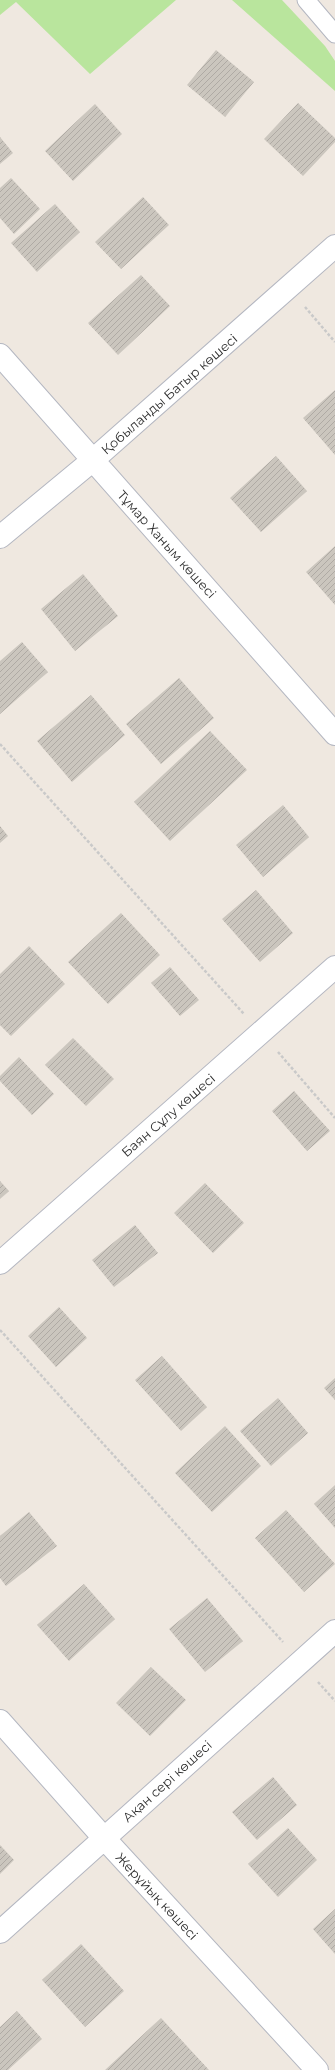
<svg xmlns="http://www.w3.org/2000/svg" width="335" height="2070" viewBox="0 0 335 2070" font-family="Montserrat,sans-serif">
	<defs>
		<pattern id="building-hatch" width="6" height="6" patternUnits="userSpaceOnUse"><rect width="6" height="6" fill="#cbc6be"/><path d="M-1 1l2-2M0 6l6-6M5 7l2-2" fill="none" stroke="#afaaa4"/></pattern>
	</defs>
	<rect width="100%" height="100%" fill="#efe8e0"/>
	<path fill="#b9e59d" d="M0,0H176L90,74L16,2L0,15Z
		M232,0H282L325,46L335,61V91Z"/>
	<path fill="url(#building-hatch)" d="M216,50L254,82L225,117L187,85Z
		M298,103L335,138V142L303,176L264,139Z
		M95,104L122,134L73,181L45,151Z
		M0,137L13,153L0,164Z
		M11,178L40,209L14,234L0,218V188Z
		M143,197L169,225L121,269L95,242Z
		M55,204L80,232L37,272L11,243Z
		M141,275L170,306L118,355L88,323Z
		M335,390V455L303,418Z
		M276,456L307,491L261,532L230,498Z
		M335,546V605L306,572Z
		M83,574L118,616L75,651L41,609Z
		M22,642L48,672L0,714V661Z
		M179,678L214,718L161,764L126,724Z
		M91,695L125,735L72,782L37,741Z
		M210,731L247,770L170,841L134,802Z
		M283,805L309,837L263,877L236,845Z
		M0,826L8,836L0,843Z
		M256,890L293,933L260,962L222,919Z
		M121,913L160,955L108,1004L68,962Z
		M29,946L65,984L11,1036L0,1025V974Z
		M170,967L199,1000L180,1016L151,983Z
		M73,1038L114,1079L86,1106L45,1065Z
		M19,1057L54,1094L32,1115L0,1081V1076Z
		M294,1091L330,1131L307,1151L272,1111Z
		M0,1181L9,1191L0,1199Z
		M205,1183L244,1223L213,1253L174,1213Z
		M135,1225L158,1253L114,1287L92,1260Z
		M59,1307L87,1338L56,1367L28,1336Z
		M162,1356L207,1407L181,1431L135,1380Z
		M335,1378V1400L324,1388Z
		M278,1398L308,1433L271,1466L240,1431Z
		M225,1426L261,1466L212,1512L175,1473Z
		M335,1485V1528L314,1504Z
		M286,1510L335,1564L304,1592L255,1538Z
		M29,1512L57,1546L6,1586L0,1578V1536Z
		M84,1584L115,1619L69,1661L37,1625Z
		M207,1598L243,1641L205,1672L169,1629Z
		M151,1667L186,1700L150,1736L116,1703Z
		M273,1777L297,1805L257,1840L232,1812Z
		M288,1828L317,1860L278,1897L248,1864Z
		M0,1845L14,1860L0,1874Z
		M335,1909V1954L313,1929Z
		M81,1944L124,1991L85,2027L42,1980Z
		M17,2011L42,2039L8,2070H0V2027Z
		M161,2018L209,2070H105Z"/>
	<g fill="none" stroke-linecap="round" stroke-linejoin="round">
		<g stroke="#b4b7c1" stroke-width="19">
			<path id="lane" d="M306,0L335,34"/>
		</g>
		<g stroke="#b4b7c1" stroke-width="24">
			<path id="street" d="M0,355L335,734
				M0,537L93,460L335,246
				M0,1263L335,967
				M0,1721L103,1837L317,2070
				M0,1932L335,1631"/>
		</g>
		<path stroke="#c9c9c9" stroke-width="2.5" stroke-dasharray="3 2" stroke-linecap="butt" d="M305,307L335,342
			M0,744L244,1014
			M278,1052L335,1118
			M0,1330L283,1642
			M318,1682L335,1701"/>
		<use href="#lane" stroke="#fff" stroke-width="17"/>
		<use href="#street" stroke="#fff" stroke-width="22"/>
	</g>
	<g text-anchor="middle" dominant-baseline="central" stroke-width="4" stroke-linejoin="round" paint-order="stroke">
		<g font-size="13" fill="#2e2e2e" stroke="#fff">
			<text transform="translate(169 394) rotate(-41)">Қобыланды Батыр көшесі</text>
			<text transform="translate(167 544) rotate(48)">Тұмар Ханым көшесі</text>
			<text transform="translate(168 1115) rotate(-41)">Баян Сұлу көшесі</text>
			<text transform="translate(167 1781) rotate(-42)">Ақан сері көшесі</text>
			<text transform="translate(157 1896) rotate(47)">Жерұйық көшесі</text>
		</g>
	</g>
</svg>
